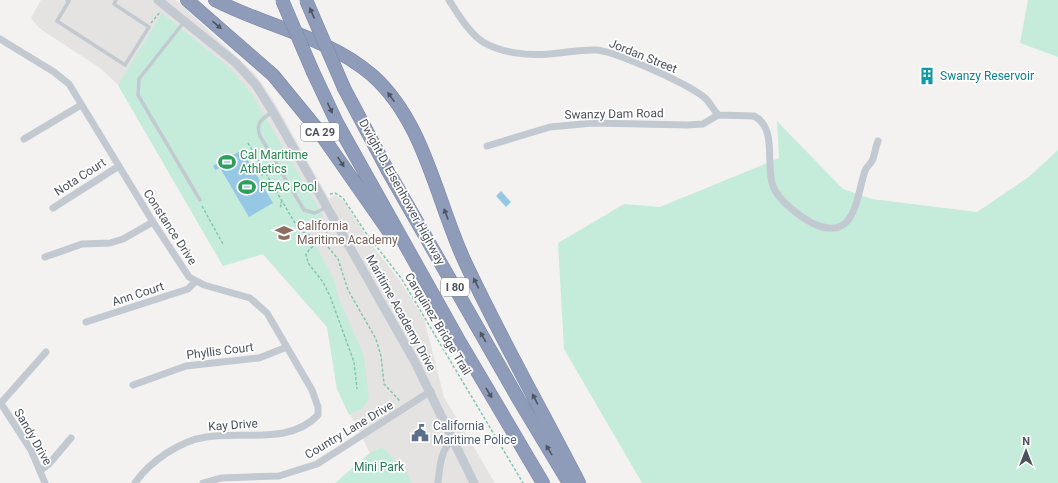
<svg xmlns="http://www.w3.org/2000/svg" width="1058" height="483" viewBox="0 0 1058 483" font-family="Roboto,sans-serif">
	<rect width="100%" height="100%" fill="#f3f2f1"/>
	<path fill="#e4e3e2" d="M41,0H176L255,74L272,98L329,199L335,195L344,201L372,245L400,281L424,319L444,397L495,483H336L370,453L337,389L327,327L263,254L223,266L118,85L100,68L39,28L31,18Z"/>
	<path fill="#c5ecda" d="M1028,0H1058V57L1020,43Z
		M162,13L230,68L252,94L323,216L296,229L316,246L335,282L338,296L364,356L369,399L363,408L349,415L337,389L327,327L263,254L223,266L118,85Z
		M777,121L843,189L872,199L977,212L1030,176L1058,150V483H642L564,349L558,243L624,204L660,207L779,158Z
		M382,447L407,472L411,483H335L370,453Z"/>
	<path fill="#96c7e4" d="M242,150L273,203L249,217L220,168L215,170L213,166Z
		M501,191L511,202L506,207L496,196Z"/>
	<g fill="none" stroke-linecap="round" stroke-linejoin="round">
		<g stroke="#7987a6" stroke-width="14">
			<path id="motorway" d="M187,0L273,75L318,130L392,236
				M215,0C267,27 326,36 372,75C425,122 436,200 465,262C500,337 541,409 579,483
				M313,72L337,123L458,339L543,483
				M344,88L388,171L519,400L569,483"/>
		</g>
		<path stroke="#80c6af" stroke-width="1.5" stroke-dasharray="3 2" stroke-linecap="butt" d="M151,23L160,12
			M248,143L299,230L324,242L338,259L348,290L376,339L381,356L384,384L400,401
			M261,175L265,173
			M330,194L335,193L343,198L366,233L401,278L523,483
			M202,206L223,244
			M280,207L281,206L280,203L282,202
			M331,229L309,250L306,254L308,263L323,282L330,296L354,362L357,389"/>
		<path stroke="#c3c9d1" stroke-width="3.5" d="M67,0L69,1L57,21L125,65L149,27L114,4L116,0
			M184,22L139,79L138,95L200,200
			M272,112C262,119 255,123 260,136L304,210L315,213L327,207"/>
		<path stroke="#c3c9d1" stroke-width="7" d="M449,0C458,14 469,33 483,42C501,53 529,56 549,54C565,53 581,49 597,50C617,52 694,86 707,100C711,105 714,110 718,115
			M0,39L54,72L69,84L153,222L189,277L204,285L250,298L267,313L312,390L318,407V415C290,445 242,431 206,437C180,441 150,461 135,483
			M718,115L754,116C778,128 765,166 773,186C778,200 799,216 812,223C856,244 856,197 865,171C866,167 870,165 872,161C875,155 875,148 878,141
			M24,139L81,105
			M487,146L550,127L593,123L688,125L703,124L718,115
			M53,208L119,166
			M45,257L82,244L110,243L123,239L153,222
			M86,322L188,289L195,282
			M133,385L186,366L259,358L287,347
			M0,402L31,450L45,483
			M1,403L46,352
			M41,470L49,464L71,438
			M203,483L221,478L279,476L317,464L431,391
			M438,483C440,466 440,451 453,439"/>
		<path stroke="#c3c9d1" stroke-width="9" d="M158,0L236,63L256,85L273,112L415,362L474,483"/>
		<use href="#motorway" stroke="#8e9cba" stroke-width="13"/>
		<g stroke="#7987a6" stroke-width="14" stroke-linecap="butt">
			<path id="motorway-bridge" d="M282,0L313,72
				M306,0L344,88"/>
		</g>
		<use href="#motorway-bridge" stroke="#8e9cba" stroke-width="13"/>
	</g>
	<defs><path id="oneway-solid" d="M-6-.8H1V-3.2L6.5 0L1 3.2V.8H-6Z"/></defs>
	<g fill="#4e5562">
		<use href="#oneway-solid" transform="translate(312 13) rotate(-114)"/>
		<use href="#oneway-solid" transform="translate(217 25) rotate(40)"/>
		<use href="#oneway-solid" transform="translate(391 97) rotate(-126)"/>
		<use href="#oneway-solid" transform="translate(330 108) rotate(65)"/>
		<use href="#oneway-solid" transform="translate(341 162) rotate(57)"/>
		<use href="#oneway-solid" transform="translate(446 214) rotate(-111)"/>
		<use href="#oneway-solid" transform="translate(476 283) rotate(-116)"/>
		<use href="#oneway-solid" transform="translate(483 337) rotate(-120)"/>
		<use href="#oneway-solid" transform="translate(489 393) rotate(59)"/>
		<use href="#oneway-solid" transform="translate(535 399) rotate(-118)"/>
		<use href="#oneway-solid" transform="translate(549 450) rotate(-121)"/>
	</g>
	<defs>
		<g id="building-bare" transform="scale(1.38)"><path d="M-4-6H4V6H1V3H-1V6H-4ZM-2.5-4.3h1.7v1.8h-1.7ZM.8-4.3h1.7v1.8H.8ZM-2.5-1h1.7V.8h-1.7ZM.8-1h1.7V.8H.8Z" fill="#0f9aa8" stroke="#fff" stroke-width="2.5" paint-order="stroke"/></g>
		<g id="stadium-bare" transform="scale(1.38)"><path d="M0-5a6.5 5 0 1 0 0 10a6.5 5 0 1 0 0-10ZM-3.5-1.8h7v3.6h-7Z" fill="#2e9e5b" stroke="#fff" stroke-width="2.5" paint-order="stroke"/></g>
		<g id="university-bare" transform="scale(1.38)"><path d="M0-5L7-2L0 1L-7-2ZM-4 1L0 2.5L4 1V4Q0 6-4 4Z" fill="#8d6e63" stroke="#fff" stroke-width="2.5" paint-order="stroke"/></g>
		<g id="civic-bare" transform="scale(1.38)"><path d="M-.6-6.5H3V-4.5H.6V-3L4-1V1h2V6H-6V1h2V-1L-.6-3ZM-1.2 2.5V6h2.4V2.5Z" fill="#5c6f8a" stroke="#fff" stroke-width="2.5" paint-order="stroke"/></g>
	</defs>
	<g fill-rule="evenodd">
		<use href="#building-bare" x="927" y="76"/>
		<use href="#stadium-bare" x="227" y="162"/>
		<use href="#stadium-bare" x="247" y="187"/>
		<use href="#university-bare" x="284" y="233"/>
		<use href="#civic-bare" x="420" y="433"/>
	</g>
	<g text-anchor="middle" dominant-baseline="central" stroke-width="3.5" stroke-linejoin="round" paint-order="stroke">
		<g fill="#fff" stroke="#81858e" stroke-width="1">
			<rect x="301" y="123" width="38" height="18" rx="3"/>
			<rect x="441" y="278" width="28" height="18" rx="3"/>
		</g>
		<g font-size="11" font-weight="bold" fill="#4b515d">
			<text x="320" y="132">CA 29</text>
			<text x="455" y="287">I 80</text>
		</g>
		<g font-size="12" fill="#4b515d" stroke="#fff">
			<text transform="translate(643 56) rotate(22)">Jordan Street</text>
			<text transform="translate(614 114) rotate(-1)">Swanzy Dam Road</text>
			<text transform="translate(80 177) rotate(-33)">Nota Court</text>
			<text transform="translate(402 192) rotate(61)">Dwight D. Eisenhower Highway</text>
			<text transform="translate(170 227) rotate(57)">Constance Drive</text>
			<text transform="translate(138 294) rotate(-18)">Ann Court</text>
			<text transform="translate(401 313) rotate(61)">Maritime Academy Drive</text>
			<text transform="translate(438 324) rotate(59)">Carquinez Bridge Trail</text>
			<text transform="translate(220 351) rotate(-7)">Phyllis Court</text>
			<text transform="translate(233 425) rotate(-4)">Kay Drive</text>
			<text transform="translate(349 430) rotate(-31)">Country Lane Drive</text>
			<text transform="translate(33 437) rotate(60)">Sandy Drive</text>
		</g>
		<g font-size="12" fill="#0d838f" stroke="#fff" text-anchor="start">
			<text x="940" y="76">Swanzy Reservoir</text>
		</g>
		<g font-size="12" fill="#27864d" stroke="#fff" text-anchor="start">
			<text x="240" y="155">Cal Maritime<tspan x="240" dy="14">Athletics</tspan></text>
			<text x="260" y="187">PEAC Pool</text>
		</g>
		<g font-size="12" fill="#785e54" stroke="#fff" text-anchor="start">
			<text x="297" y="226">California<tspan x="297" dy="14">Maritime Academy</tspan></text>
		</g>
		<g font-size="12" fill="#4e5e75" stroke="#fff" text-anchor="start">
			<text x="433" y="426">California<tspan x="433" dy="14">Maritime Police</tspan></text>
		</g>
		<g font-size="12" fill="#21785b" stroke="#fff">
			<text x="379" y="467">Mini Park</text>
		</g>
	</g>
	<g transform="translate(1026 451)" stroke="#ffffff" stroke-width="3" paint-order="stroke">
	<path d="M0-3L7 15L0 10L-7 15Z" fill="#4b515d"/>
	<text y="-6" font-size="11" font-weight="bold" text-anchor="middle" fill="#4b515d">N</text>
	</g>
</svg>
